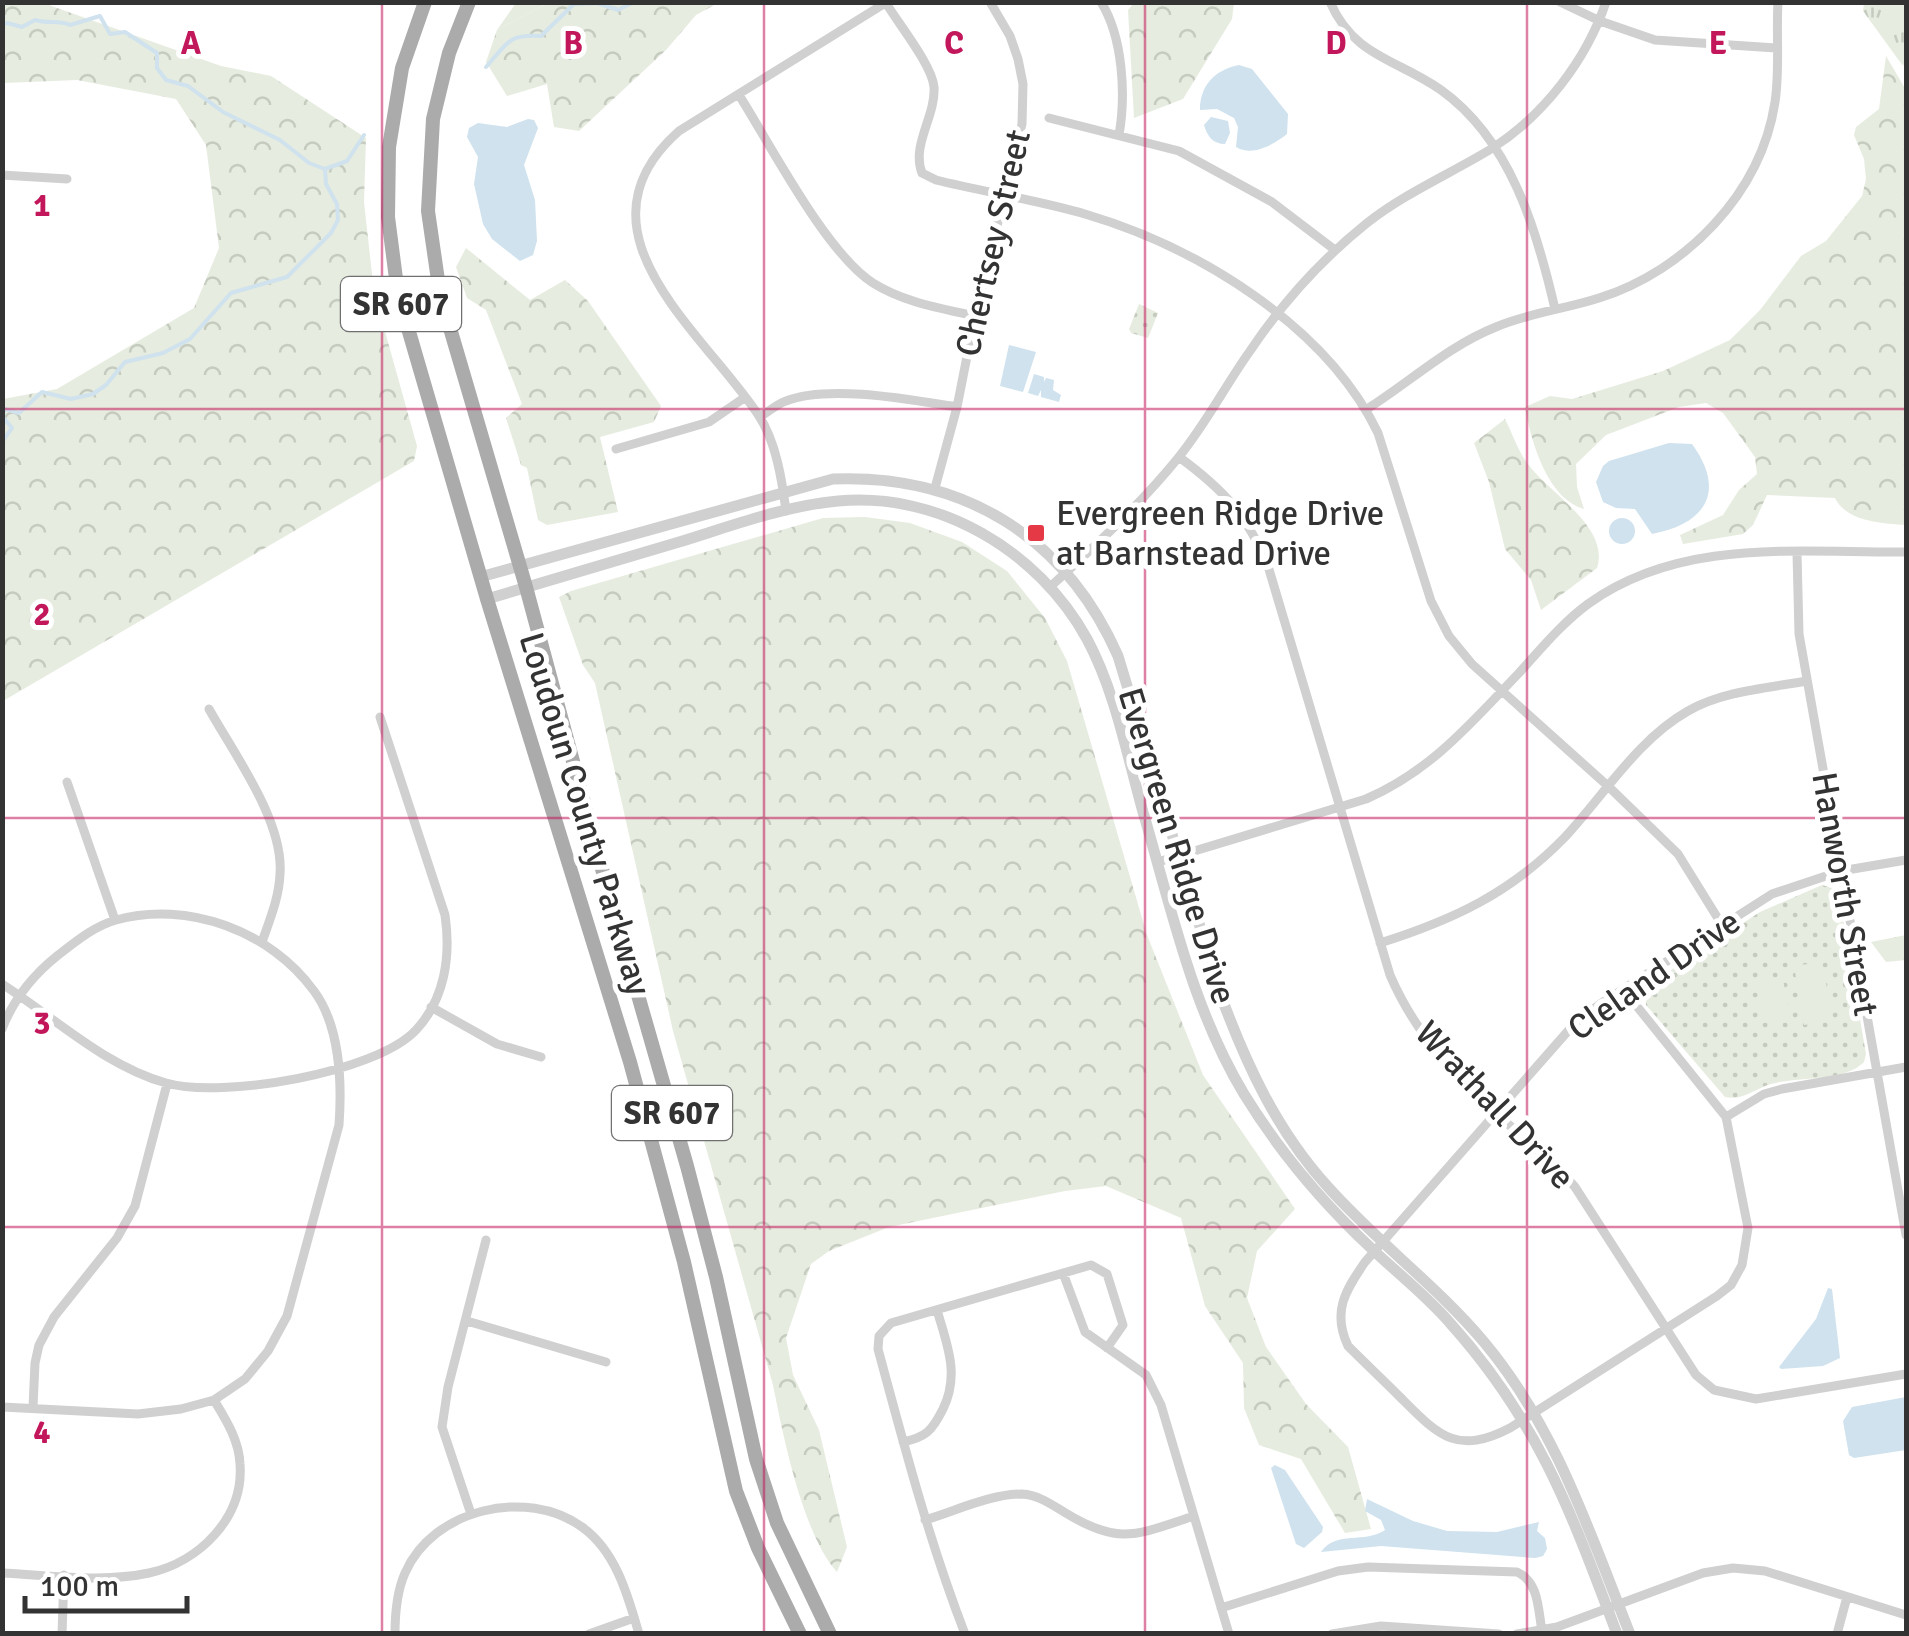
<svg xmlns="http://www.w3.org/2000/svg" width="1909" height="1636" viewBox="0 0 1909 1636" font-family="Signika,sans-serif">
	<defs>
		<pattern id="grass-tufts" width="24" height="20" patternUnits="userSpaceOnUse" patternTransform="scale(2.5)"><rect width="24" height="20" fill="#e6ecdf"/><path d="M3 7l-1-3M5 7V3M7 7l1-3M15 17l-1-3M17 17v-4M19 17l1-3" fill="none" stroke="#c6cbc0"/></pattern>
		<pattern id="forest-crowns" width="20" height="18" patternUnits="userSpaceOnUse" patternTransform="scale(2.5)"><rect width="20" height="18" fill="#e6ecdf"/><path d="M2 6a3 3 0 1 1 6 0M12 15a3 3 0 1 1 6 0" fill="none" stroke="#c6cbc0"/></pattern>
		<pattern id="park-dots" width="8" height="8" patternUnits="userSpaceOnUse" patternTransform="scale(2.5)"><rect width="8" height="8" fill="#e6ecdf"/><path d="M2 2h.1M6 6h.1" fill="none" stroke="#c6cbc0" stroke-width="1.8" stroke-linecap="round"/></pattern>
	</defs>
	<rect width="100%" height="100%" fill="#fff"/>
	<path fill="url(#grass-tufts)" d="M516,3H548L497,30Z
		M1864,3H1906V59L1903,66L1863,11Z"/>
	<path fill="url(#forest-crowns)" d="M3,2L43,3L221,66L271,76L366,138L364,202L374,292L417,446L414,461L3,701V399L57,389L194,308L219,248L206,145L176,99L77,80L3,83Z
		M1135,2L1234,3L1232,19L1183,99L1134,118L1128,10Z
		M548,3V2L718,3L696,15L666,50L579,131L554,127L547,84L507,96L486,62L497,30Z
		M1886,56L1906,90V525C1881,523 1847,522 1835,498L1767,495L1753,525L1743,534L1683,544L1680,535L1723,515L1739,490L1757,474L1755,457L1723,413L1706,403L1679,407L1606,435L1576,464L1577,487L1584,509C1547,498 1531,441 1525,407L1550,396L1572,399L1663,371L1730,340L1760,310L1801,256L1826,241L1862,196L1866,179L1864,159L1854,135L1856,127L1879,109Z
		M466,248L530,300L565,280L588,301L661,406L654,422L600,437L618,512L547,525L538,520L527,468L521,465L506,418L522,404L486,310L467,298L456,267Z
		M1505,419C1513,435 1519,454 1531,468C1553,495 1610,529 1597,568L1541,610L1531,580L1505,549L1489,482L1474,443Z
		M865,517L910,523L962,542L1007,571L1045,618L1067,661L1147,935L1203,1075L1295,1209L1257,1251L1247,1298L1266,1347L1306,1404L1348,1447L1371,1529L1345,1533L1301,1459L1259,1445L1244,1408L1243,1363L1205,1306L1181,1218L1106,1186L1065,1191L889,1227L829,1251L811,1264L786,1338L793,1375L819,1430L847,1547L837,1572C803,1535 783,1435 773,1385L673,1031L595,683L583,665L559,597L571,591L823,518Z
		M1906,935V960L1886,962L1871,942Z"/>
	<path fill="url(#park-dots)" d="M1139,304L1158,313L1148,338L1131,333L1129,329Z
		M1822,885L1833,888L1839,896L1866,1054L1864,1062C1843,1083 1798,1076 1771,1084C1754,1089 1743,1101 1725,1097L1646,1005L1645,987L1760,912Z"/>
	<path fill="#e6ecdf" d="M1822,962L1833,1020L1804,1025L1794,966Z
		M1783,979L1790,1019L1765,1023L1758,983Z"/>
	<path fill="#cfe2ee" d="M1239,65L1252,69L1288,114L1287,134C1273,145 1252,157 1236,147L1238,127L1234,118L1217,109L1200,110C1200,85 1215,70 1239,65Z
		M1211,117L1228,121L1230,133L1225,144C1213,144 1207,136 1204,125Z
		M528,119L534,120L538,128L524,165L535,200L537,241L533,255L520,261L492,239L483,224L474,184L478,157L467,137L469,128L478,123L507,127Z
		M1009,345L1036,352L1023,392L1000,386Z
		M1034,374L1044,377V382L1046,378L1054,380L1053,390L1061,395L1059,402L1041,397V390L1038,396L1028,393Z
		M1669,443L1692,444C1727,492 1705,524 1652,534L1635,509L1616,508L1603,502L1596,482L1603,466L1609,461Z
		M1609 531a13 13 0 1 1 26 0a13 13 0 1 1-26 0Z
		M1828,1288L1832,1289L1840,1358L1823,1366L1781,1369L1779,1367L1816,1319Z
		M1906,1397V1450L1854,1458L1849,1455L1843,1421L1852,1407Z
		M1275,1465L1285,1470L1323,1527L1322,1532L1304,1548L1296,1544L1271,1468Z
		M1367,1499L1413,1521L1447,1531L1497,1532L1539,1522L1537,1531L1545,1538L1547,1549L1543,1556L1535,1558L1381,1546L1321,1552C1336,1530 1365,1544 1385,1530L1381,1520L1365,1511Z"/>
	<g fill="none" stroke-linecap="round" stroke-linejoin="round">
		<path stroke="#cfe2ee" stroke-width="4" d="M2,25L7,23L22,27L35,20C48,24 59,20 70,25L100,16L110,34L125,32L157,53V68L166,80L188,86L223,112L280,140L309,163L325,169
			M486,67C508,43 507,34 541,36L574,4L597,3L618,10L634,2
			M2,415L5,409L19,413L42,392L71,399L93,394L106,385L125,362L163,353L190,339L231,293L287,277L331,233L338,220L337,204L326,184L325,169L347,161L364,135
			M2,416L12,428L2,442"/>
		<path stroke="#d0d0d0" stroke-width="9" d="M1101,2C1123,37 1126,95 1119,135
			M1330,2C1354,57 1397,59 1441,90C1511,140 1537,231 1555,309
			M1560,2L1600,21L1655,40L1776,48
			M886,3C898,23 932,65 934,87C936,116 911,145 922,173L936,180C985,192 1037,200 1085,214C1197,247 1326,325 1378,433L1431,601L1449,636L1472,664L1609,787L1678,854L1722,925
			M739,95C770,144 826,253 873,283C903,302 940,308 975,316
			M1049,118L1179,151L1272,202L1335,250
			M2,175L67,179
			M1367,409C1410,382 1448,346 1496,327C1529,313 1565,309 1599,298C1685,271 1761,194 1775,102C1780,70 1776,35 1778,2
			M760,417C768,412 777,404 786,401C829,384 912,400 957,407
			M616,449L709,422L744,398
			M1179,457C1224,490 1247,515 1268,566L1390,975C1414,1031 1454,1077 1500,1117C1526,1140 1552,1160 1575,1187L1696,1375L1714,1390L1756,1399L1906,1374
			M935,488L957,407L975,316L1022,124L1023,84L1018,59L1010,36L990,2
			M786,511C782,480 776,442 759,416C703,331 566,231 679,131L887,2
			M1797,553L1799,634L1906,1235
			M1050,587C1095,546 1140,505 1178,458C1206,424 1225,386 1250,351C1283,302 1322,259 1367,223C1405,193 1450,174 1491,149C1543,116 1586,61 1606,2
			M209,709C234,754 284,821 280,874C279,898 270,919 262,942
			M67,782L115,920
			M1158,862L1366,799C1431,771 1471,723 1518,674C1540,650 1562,623 1588,604C1681,537 1799,553 1906,552
			M1380,943C1453,920 1511,893 1565,837C1604,795 1638,739 1688,711C1723,691 1768,688 1807,681
			M2,984C55,1018 105,1066 166,1083C222,1099 376,1073 416,1030C445,999 451,956 445,915L380,717
			M1623,989L1726,1117L1748,1228L1742,1265L1731,1285L1717,1296L1510,1428C1456,1456 1438,1435 1400,1397C1383,1380 1365,1363 1348,1346C1332,1312 1345,1291 1365,1262L1575,1023L1600,1004L1772,894L1841,871L1906,860
			M431,1007L497,1044L541,1057
			M2,1029C14,998 32,976 57,956C74,943 94,926 116,920C187,900 271,931 314,991C340,1026 342,1083 339,1125L287,1316L268,1351L245,1379L214,1400L181,1409L138,1414L2,1407
			M1726,1117L1764,1094L1782,1089L1906,1067
			M1063,1273L1085,1332L1146,1375L1161,1405L1229,1634
			M467,1321L606,1362
			M33,1407L35,1363L39,1345L54,1317L117,1238L135,1206L167,1084
			M903,1442C926,1437 932,1431 943,1409C960,1374 947,1345 937,1310
			M471,1514L442,1427L448,1387L486,1240
			M925,1520C955,1511 991,1494 1022,1494C1038,1495 1051,1504 1064,1512C1119,1546 1136,1535 1194,1516
			M2,1573C49,1575 103,1583 149,1573C199,1562 244,1518 240,1464C239,1440 226,1420 214,1400
			M1221,1608L1338,1571L1368,1567L1517,1572C1539,1582 1538,1609 1542,1631
			M62,1634L64,1575
			M395,1634C395,1614 397,1591 405,1573C433,1509 526,1487 582,1527C616,1551 628,1596 639,1634
			M589,1634L634,1618
			M965,1634C929,1541 904,1445 878,1349L879,1336L891,1323L1091,1265L1107,1274L1123,1325L1107,1348
			M1332,1634L1381,1626L1499,1634
			M1517,1634L1557,1627L1703,1573L1733,1568L1765,1571L1906,1615
			M1837,1634L1847,1597"/>
		<path stroke="#d0d0d0" stroke-width="11" d="M480,577L833,479C963,474 1065,536 1118,656L1221,996C1247,1066 1277,1131 1328,1187C1377,1242 1437,1286 1484,1342C1556,1428 1589,1531 1630,1634
			M487,599C551,580 615,561 679,542C731,526 784,506 838,501C939,492 1038,550 1087,639C1115,691 1127,755 1143,812C1171,907 1192,1008 1244,1094C1279,1151 1322,1202 1371,1248C1397,1273 1426,1295 1450,1323C1539,1422 1571,1512 1617,1634"/>
		<path stroke="#ababab" stroke-width="14" d="M425,2L402,68L389,147L388,217L398,294L487,599L630,1062L684,1262L736,1491L758,1548L800,1634
			M469,2L449,53L433,119L428,211L440,294L526,587L605,880L687,1166L716,1277L756,1459L777,1523L830,1634"/>
	</g>
	<path fill="none" stroke="#c2185b" stroke-width="2.5" stroke-opacity="0.55" d="M382,2V1634M764,2V1634M1145,2V1634M1527,2V1634M2,409H1906M2,818H1906M2,1227H1906"/>
	<rect fill="#e63946" stroke="#fff" stroke-width="4" x="1026" y="523" width="20" height="20" rx="5"/>
	<g text-anchor="middle" dominant-baseline="central" stroke-width="10" stroke-linejoin="round" paint-order="stroke">
		<g fill="#fff" stroke="#707070" stroke-width="2.5">
			<rect x="341" y="277" width="120" height="54" rx="8"/>
			<rect x="612" y="1086" width="120" height="54" rx="8"/>
		</g>
		<g font-size="32" font-weight="bold" fill="#333">
			<text x="401" y="304">SR 607</text>
			<text x="672" y="1113">SR 607</text>
		</g>
		<g font-size="35" fill="#333" stroke="#fff">
			<text transform="translate(993 243) rotate(-77)">Chertsey Street</text>
			<text transform="translate(585 814) rotate(73)">Loudoun County Parkway</text>
			<text transform="translate(1177 846) rotate(73)">Evergreen Ridge Drive</text>
			<text transform="translate(1845 894) rotate(80)">Hanworth Street</text>
			<text transform="translate(1654 975) rotate(-35)">Cleland Drive</text>
			<text transform="translate(1495 1105) rotate(47)">Wrathall Drive</text>
		</g>
		<g font-size="35" fill="#333" stroke="#fff" text-anchor="start">
			<text x="1056" y="513">Evergreen Ridge Drive<tspan x="1056" dy="40">at Barnstead Drive</tspan></text>
		</g>
	</g>
	<g font-size="32" text-anchor="middle" font-weight="bold" fill="#c2185b" stroke="#fff" stroke-width="10" stroke-linejoin="round" paint-order="stroke">
		<text x="191" y="54">A</text>
		<text x="573" y="54">B</text>
		<text x="954" y="54">C</text>
		<text x="1336" y="54">D</text>
		<text x="1718" y="54">E</text>
		<text x="42" y="216">1</text>
		<text x="42" y="625">2</text>
		<text x="42" y="1034">3</text>
		<text x="42" y="1443">4</text>
	</g>
	<rect width="1909" height="1636" fill="none" stroke="#333333" stroke-width="10"/>
	<path d="M25 1596v15h162v-15" fill="none" stroke="#333333" stroke-width="5"/>
	<text x="40" y="1596" font-size="30" fill="#333333" stroke="#ffffff" stroke-width="8" paint-order="stroke">100 m</text>
</svg>
